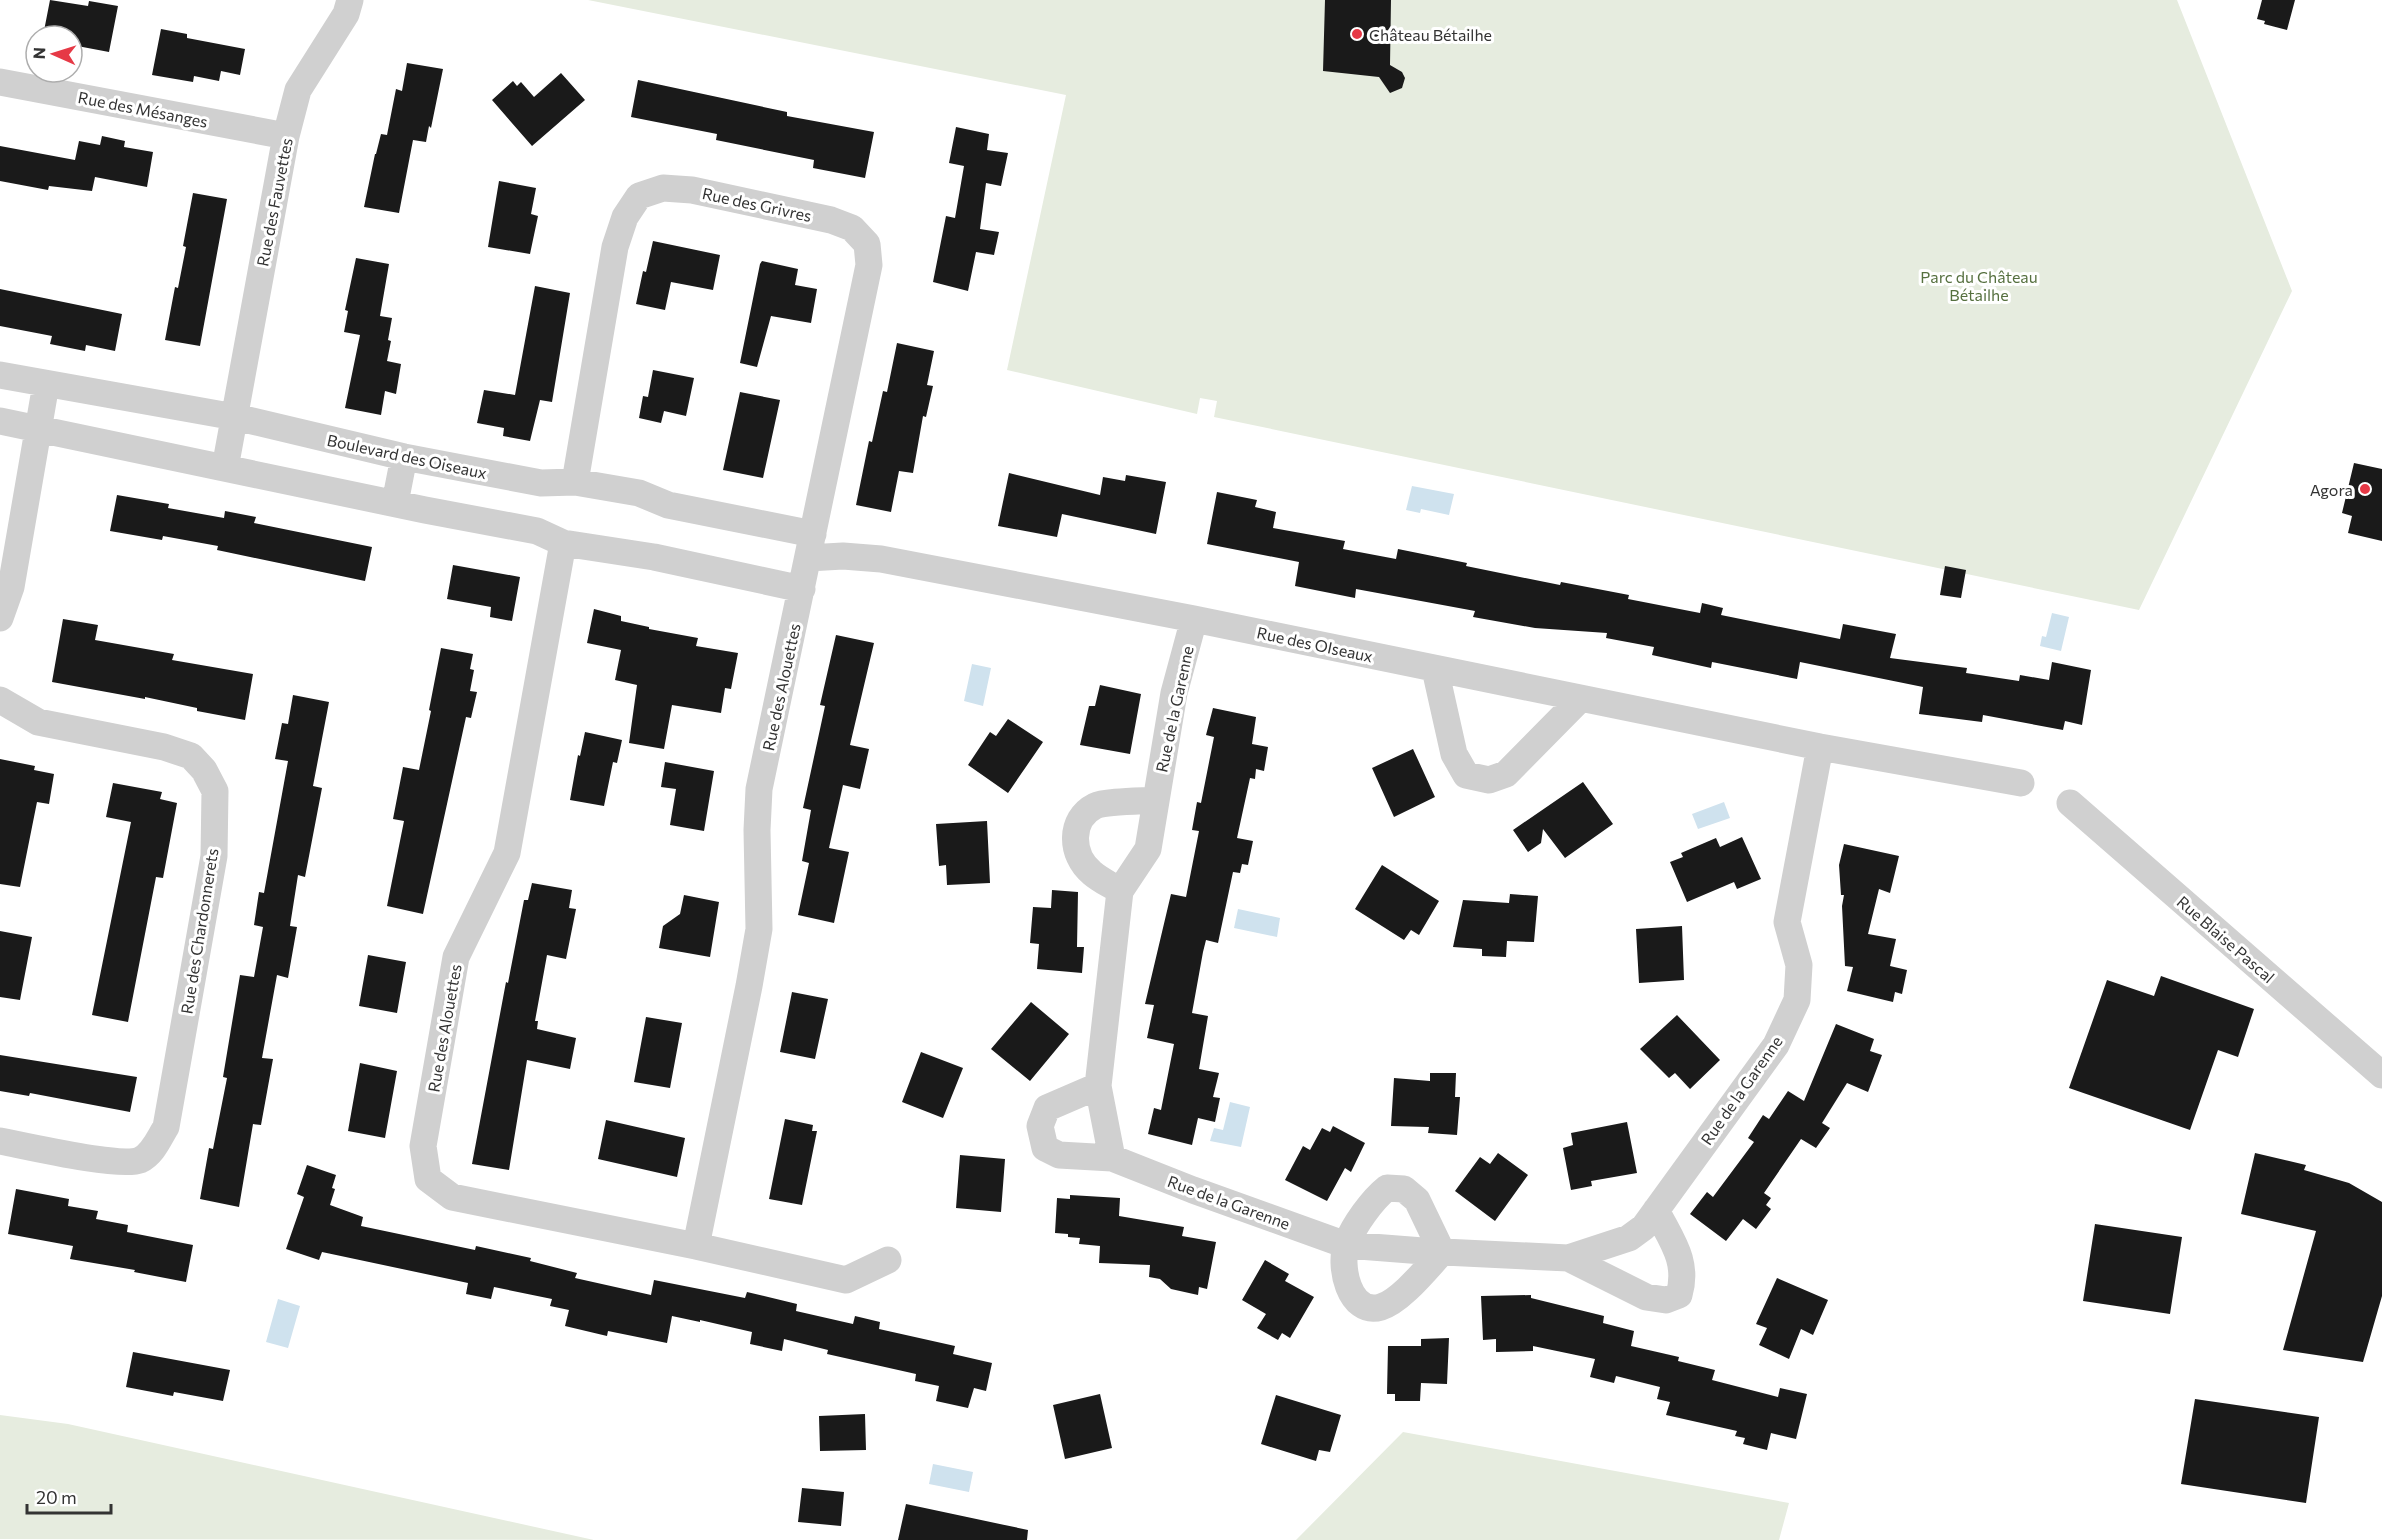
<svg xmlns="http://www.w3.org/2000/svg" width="2382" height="1540" viewBox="0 0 2382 1540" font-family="Commissioner,sans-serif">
	<rect width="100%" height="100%" fill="#fff"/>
	<path fill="#e6ecdf" d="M588,0H2177L2292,291L2139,610L1214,417L1217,401L1200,398L1197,414L1007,370L1066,95Z
		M0,1415L68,1424L594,1540L0,1539Z
		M1403,1432L1789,1503L1779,1540H1296Z"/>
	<path fill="#cfe2ee" d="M1412,486L1454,494L1449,515L1421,509L1420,513L1406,510Z
		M2052,613L2069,617L2061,651L2040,646L2042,636L2046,637Z
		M972,664L991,668L983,706L964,701Z
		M1724,802L1730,818L1698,829L1692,814Z
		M1238,909L1280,918L1277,937L1234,928Z
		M1230,1102L1250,1107L1241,1147L1210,1141L1214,1128L1223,1130Z
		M278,1299L300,1306L288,1348L266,1342Z
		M933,1464L973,1472L969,1492L929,1484Z"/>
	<path fill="#1a1a1a" d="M50,0L88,6L89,1L118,6L109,52L72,45V36H43Z
		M1325,0H1391L1390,65L1402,72L1405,78L1402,88L1390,93L1379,77L1323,71Z
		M2262,0H2295L2287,30L2264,24L2265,21L2257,19Z
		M161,29L187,34V38L245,49L240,75L221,71L219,81L194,76L193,82L152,75Z
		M407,63L443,69L431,128L429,126L426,142L413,140L399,213L364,207L375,154H376L381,134L387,135L396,89L402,91Z
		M561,73L585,100L532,146L492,100L513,81L517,86L521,82L534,97Z
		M638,80L787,112V116L874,132L865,178L813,168L814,160L716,140L717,134L631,117Z
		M956,127L989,134L987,150L1008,153L1001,186L986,183L980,229L999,232L994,255L976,252L968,291L933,282L946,216L955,218L964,166L949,163Z
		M102,136L125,141L124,147L153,152L147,187L95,177L92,191L49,186L48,190L0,181V146L75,160L79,141L100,145Z
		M499,181L536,188L531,214L538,216L530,254L488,247Z
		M193,193L227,199L200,346L165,340L175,287L178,288L186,247L183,246Z
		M653,241L720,255L713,290L671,282L665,310L636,304L643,271L646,272Z
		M356,258L389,264L380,316L392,318L388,340L391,341L387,361L401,364L396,394L385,391L381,415L345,408L360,335L344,332L348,311L345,310Z
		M762,261L798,269L795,285L817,289L811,323L771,316L757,367L740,363L760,264Z
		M535,286L570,293L552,402L540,400L530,441L503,436L504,428L477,423L484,390L515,395Z
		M0,289L122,314L115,351L86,345L85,351L50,344L52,336L0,326Z
		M897,343L934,351L927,385L933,386L926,417L923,416L913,473L899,471L891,512L856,505L869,441L872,442L883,391L887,392Z
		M653,370L694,378L686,416L664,411L661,423L639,418L643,396L648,397Z
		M740,392L780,400L763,478L723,470Z
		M2354,463L2382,469V541L2348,533L2352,516L2342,513Z
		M1009,473L1100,495L1103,477L1125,481L1126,475L1166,482L1156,534L1062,514L1057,537L998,526Z
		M1217,492L1257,500L1255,507L1276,512L1273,528L1345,541L1343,549L1396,559L1398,549L1467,563L1466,566L1560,585L1561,582L1629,595L1628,599L1700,613L1702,603L1723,608L1721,615L1840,639L1843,624L1896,634L1890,658L1967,668L1966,673L2019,681L2020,675L2049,680L2052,662L2091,670L2082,725L2065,721L2063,730L1983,715L1982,722L1919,714L1923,687L1800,662L1797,679L1712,662L1711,668L1652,655L1654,647L1606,638L1607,633L1535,628L1473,617L1475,611L1356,589L1355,598L1295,586L1299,562L1207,544Z
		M117,495L169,504L168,508L224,518L225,511L256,517L254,523L372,547L365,581L217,550L218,546L163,536L162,540L110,531Z
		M453,565L520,577L512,621L490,617L491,607L447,599Z
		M1945,566L1966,570L1961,598L1940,595Z
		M594,609L621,616V621L649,627V629L698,638L696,646L738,653L731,689L725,688L721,713L672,705L664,749L629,743L637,685L615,680L621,650L587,643Z
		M63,619L98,625L95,640L174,654L172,660L253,674L245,720L197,711V708L145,697V699L52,682Z
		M836,635L874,643L850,745L869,749L860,789L843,785L829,848L849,852L834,923L798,915L809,863L802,861L811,810L803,808L825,706L820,705Z
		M441,648L473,654L470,669L474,670L470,691L477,692L471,718L466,717L423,914L387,906L404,821L393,819L403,767L419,770L431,711L429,710Z
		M1100,685L1141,694L1130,754L1080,745L1089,706H1095Z
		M293,695L329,702L313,786L322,788L305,877L298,875L290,926L297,927L288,978L277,975L262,1058L273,1059L261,1125L253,1124L239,1207L200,1199L209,1148L213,1149L227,1078L223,1077L240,975L254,977L263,927L254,925L259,892L264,893L288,761L275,759L282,723L288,724Z
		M1213,708L1256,717L1252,744L1268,747L1264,771L1256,769L1255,779L1250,778L1237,838L1253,841L1248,865L1242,864L1240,873L1233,872L1218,943L1206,940L1203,952L1192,1013L1208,1016L1199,1069L1219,1073L1213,1097L1220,1098L1215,1122L1198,1118L1192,1145L1148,1134L1154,1108L1161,1110L1174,1044L1147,1038L1154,1005L1145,1004L1171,894L1186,897L1199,831L1192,830L1197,802L1201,803L1214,737L1206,735Z
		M1008,719L1043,742L1008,793L968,765L990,732L996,736Z
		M585,732L622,740L617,763L613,762L604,806L570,800L578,755L580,756Z
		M1413,749L1435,797L1394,817L1372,768Z
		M0,759L35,766L34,770L54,774L49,804L37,802L20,887L0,884Z
		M665,762L714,771L704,831L670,825L676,789L661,787Z
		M1583,782L1613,824L1565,858L1543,829L1541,843L1528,852L1513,830Z
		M113,783L162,792L160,799L177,803L163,878L156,877L128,1022L92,1015L131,822L106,817Z
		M987,821L990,883L947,885L946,865L939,866L936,824Z
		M1742,837L1761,879L1737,889L1734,882L1687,902L1670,862L1683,857L1681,853L1716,838L1720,847Z
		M1844,844L1899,856L1890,893L1879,889L1868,934L1896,939L1890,966L1907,970L1902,994L1895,992L1893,1002L1847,991L1853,967L1845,966L1842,906L1844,895H1841L1839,865Z
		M1382,865L1439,901L1419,935L1411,930L1404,940L1355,909Z
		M532,883L572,890L569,908L576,909L566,959L547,955L535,1021H538L537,1029L576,1038L570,1069L527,1060L509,1170L472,1164L506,982L508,983L524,900H528Z
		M1052,890L1078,892L1077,947H1084L1082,973L1037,969L1039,944L1030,943L1033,907L1051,908Z
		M1510,894L1538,896L1534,942L1507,941L1506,957L1482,956V949L1453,947L1463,900L1509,903Z
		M684,895L719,902L710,957L659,948L663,926L680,914Z
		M1682,926L1684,980L1639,983L1636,929Z
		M0,931L32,937L20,1000L0,997Z
		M368,955L406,962L397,1013L359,1006Z
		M2161,976L2254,1009L2238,1057L2218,1050L2190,1130L2069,1088L2107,980L2154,996Z
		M792,992L828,999L815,1059L780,1052Z
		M1031,1002L1069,1034L1030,1081L991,1049Z
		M1677,1015L1720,1060L1690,1089L1675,1073L1669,1078L1640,1049Z
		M646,1017L682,1023L670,1088L634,1082Z
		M1836,1024L1874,1039L1870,1051L1882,1055L1868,1092L1847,1083L1822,1123L1830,1128L1816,1148L1801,1139L1764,1193L1771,1198L1766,1205L1771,1209L1756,1229L1743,1219L1726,1241L1690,1214L1707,1192L1713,1197L1754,1142L1748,1138L1763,1115L1769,1119L1788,1091L1804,1101Z
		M921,1052L963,1068L943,1118L902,1102Z
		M0,1055L137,1077L130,1112L30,1093L29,1096L0,1091Z
		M360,1063L397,1071L385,1138L348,1131Z
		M1430,1073H1456L1455,1097H1460L1457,1135L1428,1133L1429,1127L1391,1126L1394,1078L1430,1081Z
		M785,1119L813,1125L812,1131H817L802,1205L769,1199Z
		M606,1120L685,1138L677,1177L598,1159Z
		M1627,1122L1637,1173L1591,1181L1592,1186L1571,1190L1563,1148L1573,1145L1571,1133Z
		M1333,1126L1365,1143L1351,1172L1345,1168L1327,1201L1285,1180L1303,1146L1310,1150L1322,1128L1330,1132Z
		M1498,1153L1528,1175L1495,1221L1455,1191L1480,1157L1490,1164Z
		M2255,1153L2306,1165L2304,1170L2349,1183L2382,1202V1296L2363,1362L2283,1350L2316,1231L2241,1214Z
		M960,1155L1005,1159L1001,1212L956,1208Z
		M307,1165L336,1175L332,1188L335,1189L330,1205L363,1217L361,1226L475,1250L476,1246L531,1258L530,1261L577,1273L575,1278L651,1295L654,1280L745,1298L747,1292L797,1304L796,1311L853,1324L855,1316L880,1322L879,1329L955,1346L953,1354L992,1363L986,1391L974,1388L968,1408L936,1401L939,1386L915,1381L916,1374L827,1354L828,1350L784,1339L782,1351L750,1344L752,1332L700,1320V1322L672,1316L667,1343L608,1331L607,1336L565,1326L569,1310L550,1306L552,1299L494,1287L491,1299L466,1294L468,1283L322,1252L319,1260L286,1249L304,1197L297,1194Z
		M16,1189L69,1199L68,1206L98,1211L96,1219L128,1225L127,1232L193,1245L186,1282L134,1272L135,1270L70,1259L73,1246L8,1234Z
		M1070,1195L1120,1198L1119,1216L1184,1227L1182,1236L1216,1242L1207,1289L1199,1287L1198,1295L1171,1289L1160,1279L1149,1277L1150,1265L1099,1263L1100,1246L1079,1244L1080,1238L1068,1237V1234L1055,1233L1057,1198L1070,1199Z
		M2095,1224L2182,1237L2170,1314L2083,1301Z
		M1265,1260L1289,1274L1285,1281L1314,1297L1290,1338L1282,1333L1278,1340L1257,1328L1266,1314L1242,1300Z
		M1777,1278L1828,1300L1813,1335L1801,1329L1789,1359L1759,1345L1767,1328L1756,1324Z
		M1531,1295V1298L1604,1316L1603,1323L1634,1331L1631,1346L1679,1357L1678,1361L1715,1370L1712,1380L1778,1397L1780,1388L1807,1394L1796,1439L1771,1433L1767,1450L1743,1444L1745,1438L1735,1436L1737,1431L1666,1415L1670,1402L1657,1399L1660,1387L1616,1376L1614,1383L1590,1377L1595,1359L1533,1346V1351L1496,1352V1339L1483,1340L1481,1296Z
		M1449,1338L1447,1384L1421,1383L1420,1401H1395V1394H1387L1388,1346H1421V1339Z
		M133,1352L230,1370L223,1401L174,1392L173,1396L126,1387Z
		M1100,1394L1112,1448L1065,1459L1053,1405Z
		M1276,1395L1341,1415L1330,1452L1319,1450L1316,1461L1261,1444Z
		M2195,1399L2319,1417L2306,1503L2181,1484Z
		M865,1414L866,1450L820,1451L819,1416Z
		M802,1488L844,1492L841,1526L798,1522Z
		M906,1504L1028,1530L1027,1540H898Z"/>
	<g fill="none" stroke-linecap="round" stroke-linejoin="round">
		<path stroke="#d0d0d0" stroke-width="27" d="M0,82L286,136
			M0,375L235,417L404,457L541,483L575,482L639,493L668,505L813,534
			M0,421L425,510L537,531L563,543L654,557L802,589
			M225,468L286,136L298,90L346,14L350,0
			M395,503L404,457
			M563,543L507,853L456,957L423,1146L428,1179L452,1197L696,1246L749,986L759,929L757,830L759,789L869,265L867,244L852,228L831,220L692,190L663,188L639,196L625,217L615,247L575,482
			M808,558L843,556L881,559L1194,619L1820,747L2021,783
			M0,618L11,587L46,384
			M1194,619L1174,693L1148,849L1120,891L1098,1086L1112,1158L1193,1190L1346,1245L1423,1251L1568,1258L1629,1238L1644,1227L1776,1045L1797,1000L1799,965L1787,922L1820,747
			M1435,669L1454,754L1466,775L1489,780L1506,774L1580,699
			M0,700L38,722L164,747L191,756L204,770L215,791L214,856L166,1127C159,1138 153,1154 140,1160C120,1168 26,1146 0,1141
			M2070,803L2382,1075
			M1120,891C1111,885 1100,880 1092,873C1070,855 1069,819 1095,806C1105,801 1143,801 1156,800
			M1098,1086L1047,1108L1040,1126L1045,1148L1059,1155L1112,1158
			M1387,1188L1404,1189L1417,1200L1442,1252C1427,1268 1401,1301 1381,1307C1349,1317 1338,1264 1347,1243C1354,1225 1372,1200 1387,1188Z
			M696,1246L846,1280L888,1260
			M1568,1258L1646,1297L1666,1300L1679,1295C1689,1261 1671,1240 1656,1210"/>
	</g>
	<g fill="#e63946" stroke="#fff" stroke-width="2">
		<circle cx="1357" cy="34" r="6"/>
		<circle cx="2365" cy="489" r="6"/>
	</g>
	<g text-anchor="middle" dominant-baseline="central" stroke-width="6" stroke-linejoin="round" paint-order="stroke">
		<g font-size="16" fill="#333" stroke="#fff" text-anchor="start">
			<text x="1369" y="34">Château Bétailhe</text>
			<text x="2353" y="489" text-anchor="end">Agora</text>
		</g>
		<g font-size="16" fill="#333" stroke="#fff">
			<text transform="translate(143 109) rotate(11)">Rue des Mésanges</text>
			<text transform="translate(274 202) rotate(-79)">Rue des Fauvettes</text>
			<text transform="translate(757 204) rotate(12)">Rue des Grivres</text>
			<text transform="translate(407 456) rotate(12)">Boulevard des Oiseaux</text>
			<text transform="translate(1315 644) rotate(12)">Rue des OIseaux</text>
			<text transform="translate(781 687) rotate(-78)">Rue des Alouettes</text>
			<text transform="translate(1174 709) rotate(-78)">Rue de la Garenne</text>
			<text transform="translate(199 931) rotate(-81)">Rue des Chardonnerets</text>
			<text transform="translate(2226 939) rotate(41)">Rue Blaise Pascal</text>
			<text transform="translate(444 1028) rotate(-80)">Rue des Alouettes</text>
			<text transform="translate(1741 1090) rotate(-55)">Rue de la Garenne</text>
			<text transform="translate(1229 1202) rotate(20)">Rue de la Garenne</text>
		</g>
		<g font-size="16" fill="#56703f" stroke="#fff">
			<text x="1979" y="276">Parc du Château<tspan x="1979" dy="18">Bétailhe</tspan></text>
		</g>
	</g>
	<g transform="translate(54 54) rotate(273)"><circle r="28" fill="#ffffff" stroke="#adadad" stroke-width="1.5"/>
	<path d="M0-4.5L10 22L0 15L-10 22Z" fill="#e63946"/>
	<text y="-9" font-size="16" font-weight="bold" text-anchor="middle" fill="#333333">N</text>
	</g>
	<path d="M27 1504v9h84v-9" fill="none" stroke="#333333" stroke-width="3"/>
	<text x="36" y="1504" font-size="18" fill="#333333" stroke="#ffffff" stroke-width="4.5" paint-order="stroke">20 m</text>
</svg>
